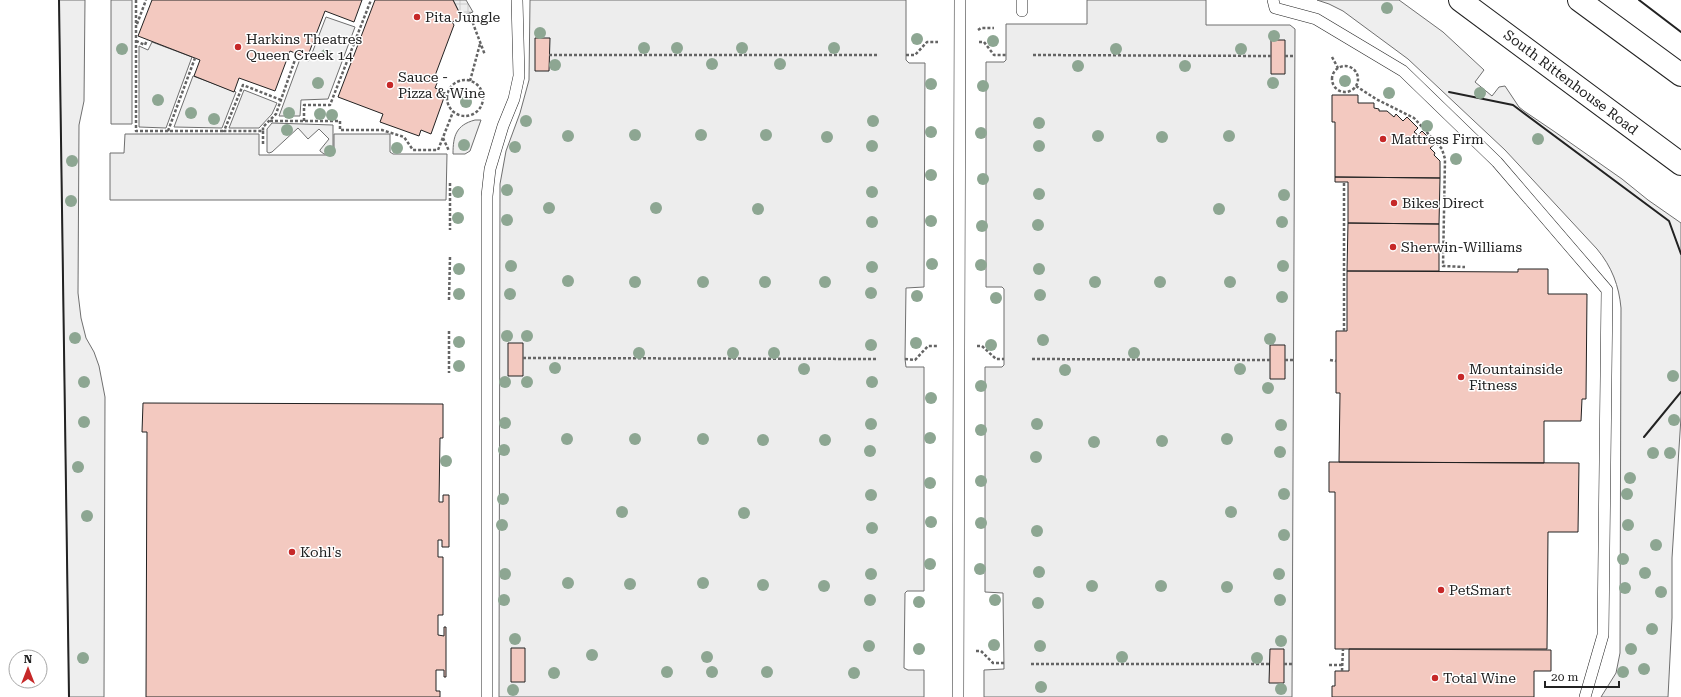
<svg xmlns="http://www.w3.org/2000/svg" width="1681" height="697" viewBox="0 0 1681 697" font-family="'Roboto Serif',serif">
	<defs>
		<pattern id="plaza-grid" width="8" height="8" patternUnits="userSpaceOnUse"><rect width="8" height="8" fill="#ededed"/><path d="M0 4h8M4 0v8" fill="none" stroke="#cbcbcb"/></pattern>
	</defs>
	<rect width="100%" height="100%" fill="#fff"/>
	<path fill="#eee" stroke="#6f6f6f" d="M59,0H85L84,101L79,125L78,293L81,318L86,338L94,352L99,366L105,397L104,697H69Z
		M1317,0H1399L1443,32L1484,70L1475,82L1492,96L1499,87L1505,86L1519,107L1524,111L1555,132L1622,179L1648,200L1681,223V417L1672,558V618L1668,697H1601L1616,673L1620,653L1621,308C1619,286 1612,267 1597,249L1505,150L1408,59L1343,11L1329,4Z
		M326,17L355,27L328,99L301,100L300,116H279L300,59L309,61Z
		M152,42L192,57L166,128L139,127V46L148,50Z
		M193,76L236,92L222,128L174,127Z
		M244,90L277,103L272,114L259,128H229Z
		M475,120H481L470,151L465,154H453C453,136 456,125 475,120Z
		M272,123L333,125V153L324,154L320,151V150L329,139L319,129L308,139L298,128L272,152L269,153L267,152V129Z"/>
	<path fill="#ededed" stroke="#6f6f6f" d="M111,0H132V124H111Z
		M530,0H906V60L909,63H925L924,287L906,288L905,359L906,367H924V591H907L905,593L904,668L908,670H924V697H499L500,184L506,151L520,113L529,80Z
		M1087,0H1206V25H1290L1295,29L1292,697H984V670L1004,669L1003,593L985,592V367H1002L1004,365V289L1002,287H986V62H1004L1006,60V24H1087Z
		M125,134H259V155H332L334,153V134H390V152L393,154H447L446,200H110V153H124Z"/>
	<path fill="url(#plaza-grid)" stroke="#6f6f6f" d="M453,0H466L473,12L464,15L460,14Z"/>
	<path fill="#f3c9c0" stroke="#222" d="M152,0H362L354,22L325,11L307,58L290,51L275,91L239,78L234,92L194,76L200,60L138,36Z
		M375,0H453L460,14L461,18L452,22L454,25L433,81L437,83L435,88L446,92L431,134L421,130L419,136L380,122L383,114L338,97Z
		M535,38H550L549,71H535Z
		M1271,40H1285V74H1271Z
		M1332,95H1358V103H1374V108L1379,109V111H1387L1394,117L1396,114L1403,121L1407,117L1418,128L1414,132L1418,135L1422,131L1435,144L1430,148L1435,153L1434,155L1440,161V178L1335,177V122H1332Z
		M1335,177L1440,178L1439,224L1348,223V182H1335Z
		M1348,223L1439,224V271H1347Z
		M1518,269H1548V294H1587L1586,399H1582L1581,421H1544V463L1339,462L1340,393H1336V331H1347V271L1518,272Z
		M508,343H523V376H508Z
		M1270,345H1285V379H1270Z
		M143,403L443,404V438H440L439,502H443V495H449V547H442V540H438V557H443V615H438V635L444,636V627H446V677H444V670H436V691H440V697H146L147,432H142Z
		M1329,462L1579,463L1578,532H1548L1547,649H1335V492H1329Z
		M511,648H525V682H511Z
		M1270,649H1284V683H1269Z
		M1349,649L1551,650V671H1534V697H1332V686H1335V671H1349Z"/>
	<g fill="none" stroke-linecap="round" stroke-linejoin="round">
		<g stroke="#222" stroke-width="12">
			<path id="service" d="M1022,0V11
				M1273,0L1275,8L1316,19L1403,71L1497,162L1607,290L1603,635L1585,697
				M487,697V196L490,169L503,126L514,99L519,76L517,0
				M958,697L960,0"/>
		</g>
		<g stroke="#222" stroke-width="24">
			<path id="primary" d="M1460,0L1681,164
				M1579,0L1681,75"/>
		</g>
		<path stroke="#646464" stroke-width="2.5" stroke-dasharray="3 2" stroke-linecap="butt" d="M136,0V131H224
			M469,13L485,55
			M137,24L146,0
			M978,30L981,28H994
			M136,41L145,45L147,40
			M979,42H984L994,55H1006
			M549,55H878
			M906,55H915L927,42H938
			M1033,55L1271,56
			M1285,56H1295
			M1332,57L1338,68
			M1332 79a13 13 0 1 1 26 0a13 13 0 1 1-26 0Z
			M447 98a18 18 0 1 1 36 0a18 18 0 1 1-36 0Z
			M470,81L480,44
			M1356,86L1376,99L1414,118L1442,149L1445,159L1443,266L1465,267
			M281,100L243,85L224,131H263V127L276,114L297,54
			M270,121H340V130H382L404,137L413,150H438L453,112
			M304,121V105H330L371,0
			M168,131L195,58
			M263,131V146
			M443,138L449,151
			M450,183V230
			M449,300L450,257
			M449,331V373
			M1344,331V182
			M977,346H982L996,359H1004
			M523,358L878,359
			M905,359L915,360L928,346H937
			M1032,359L1270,360
			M1285,360H1294
			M1330,360L1336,361
			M976,651H981L993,663H1004
			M1031,664H1270
			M1284,664H1293
			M1329,665H1342
			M1342,671L1343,649"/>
		<use href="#service" stroke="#fff" stroke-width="11"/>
		<use href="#primary" stroke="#fff" stroke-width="22"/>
		<path stroke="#222" stroke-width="2" d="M59,0L69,697
			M1639,0L1681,32
			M1449,92L1513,105L1669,221L1681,254
			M1644,437L1681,392"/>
	</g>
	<g fill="#8da692">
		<circle cx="1387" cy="8" r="6"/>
		<circle cx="540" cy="33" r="6"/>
		<circle cx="1274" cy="36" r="6"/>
		<circle cx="917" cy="39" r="6"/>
		<circle cx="993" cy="41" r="6"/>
		<circle cx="644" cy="48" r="6"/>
		<circle cx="677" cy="48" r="6"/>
		<circle cx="742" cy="48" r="6"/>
		<circle cx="834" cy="48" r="6"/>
		<circle cx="122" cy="49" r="6"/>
		<circle cx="1116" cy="49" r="6"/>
		<circle cx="1241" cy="49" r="6"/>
		<circle cx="326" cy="55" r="6"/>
		<circle cx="712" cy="64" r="6"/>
		<circle cx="780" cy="64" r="6"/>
		<circle cx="555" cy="65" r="6"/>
		<circle cx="1078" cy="66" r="6"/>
		<circle cx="1185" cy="66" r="6"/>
		<circle cx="1345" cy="81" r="6"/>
		<circle cx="318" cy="83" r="6"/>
		<circle cx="1273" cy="83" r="6"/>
		<circle cx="931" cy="84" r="6"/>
		<circle cx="983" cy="86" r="6"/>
		<circle cx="1389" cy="93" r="6"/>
		<circle cx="1480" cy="93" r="6"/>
		<circle cx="158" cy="100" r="6"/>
		<circle cx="466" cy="102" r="6"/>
		<circle cx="191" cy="113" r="6"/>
		<circle cx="289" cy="113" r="6"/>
		<circle cx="320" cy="114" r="6"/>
		<circle cx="332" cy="115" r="6"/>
		<circle cx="214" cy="119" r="6"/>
		<circle cx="526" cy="121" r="6"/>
		<circle cx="873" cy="121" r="6"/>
		<circle cx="1039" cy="123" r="6"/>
		<circle cx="1427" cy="126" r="6"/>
		<circle cx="287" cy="130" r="6"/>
		<circle cx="931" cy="132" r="6"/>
		<circle cx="981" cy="133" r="6"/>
		<circle cx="635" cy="135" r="6"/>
		<circle cx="701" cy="135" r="6"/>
		<circle cx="766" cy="135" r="6"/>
		<circle cx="568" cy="136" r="6"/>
		<circle cx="1098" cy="136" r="6"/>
		<circle cx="1229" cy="136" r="6"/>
		<circle cx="827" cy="137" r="6"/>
		<circle cx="1162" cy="137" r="6"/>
		<circle cx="1538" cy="139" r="6"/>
		<circle cx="464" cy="145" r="6"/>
		<circle cx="872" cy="146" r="6"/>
		<circle cx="1039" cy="146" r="6"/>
		<circle cx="515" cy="147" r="6"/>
		<circle cx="397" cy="148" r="6"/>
		<circle cx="330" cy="151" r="6"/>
		<circle cx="1456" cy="159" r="6"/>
		<circle cx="72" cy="161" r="6"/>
		<circle cx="931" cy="175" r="6"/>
		<circle cx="983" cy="179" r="6"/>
		<circle cx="507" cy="190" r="6"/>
		<circle cx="458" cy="192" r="6"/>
		<circle cx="872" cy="192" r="6"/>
		<circle cx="1039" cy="194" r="6"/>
		<circle cx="1284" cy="195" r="6"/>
		<circle cx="71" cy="201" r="6"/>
		<circle cx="549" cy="208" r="6"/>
		<circle cx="656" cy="208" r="6"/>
		<circle cx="758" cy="209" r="6"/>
		<circle cx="1219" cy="209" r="6"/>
		<circle cx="458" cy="218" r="6"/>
		<circle cx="507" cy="220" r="6"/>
		<circle cx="931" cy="221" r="6"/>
		<circle cx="872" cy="222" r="6"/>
		<circle cx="1282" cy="222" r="6"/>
		<circle cx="1038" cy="225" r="6"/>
		<circle cx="982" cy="226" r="6"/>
		<circle cx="932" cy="264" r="6"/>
		<circle cx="981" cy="265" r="6"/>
		<circle cx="511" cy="266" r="6"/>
		<circle cx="1283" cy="266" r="6"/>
		<circle cx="872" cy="267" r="6"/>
		<circle cx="459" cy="269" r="6"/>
		<circle cx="1039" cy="269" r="6"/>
		<circle cx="568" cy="281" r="6"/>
		<circle cx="635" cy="282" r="6"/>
		<circle cx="703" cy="282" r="6"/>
		<circle cx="765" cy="282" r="6"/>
		<circle cx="825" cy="282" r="6"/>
		<circle cx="1095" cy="282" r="6"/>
		<circle cx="1160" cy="282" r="6"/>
		<circle cx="1230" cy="282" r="6"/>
		<circle cx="871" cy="293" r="6"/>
		<circle cx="459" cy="294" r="6"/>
		<circle cx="510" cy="294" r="6"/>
		<circle cx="1040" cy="295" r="6"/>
		<circle cx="917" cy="296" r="6"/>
		<circle cx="1282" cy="297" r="6"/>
		<circle cx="996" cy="298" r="6"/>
		<circle cx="507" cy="336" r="6"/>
		<circle cx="527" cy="336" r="6"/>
		<circle cx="75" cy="338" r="6"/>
		<circle cx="1270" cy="339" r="6"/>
		<circle cx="1043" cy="340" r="6"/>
		<circle cx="459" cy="342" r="6"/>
		<circle cx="916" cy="343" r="6"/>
		<circle cx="871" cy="345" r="6"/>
		<circle cx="991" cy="345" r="6"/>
		<circle cx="639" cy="353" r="6"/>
		<circle cx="733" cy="353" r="6"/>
		<circle cx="774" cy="353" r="6"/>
		<circle cx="1134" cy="353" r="6"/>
		<circle cx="459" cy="366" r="6"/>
		<circle cx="555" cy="368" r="6"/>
		<circle cx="804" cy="369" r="6"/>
		<circle cx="1240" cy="369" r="6"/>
		<circle cx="1065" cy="370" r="6"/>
		<circle cx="1673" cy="376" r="6"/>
		<circle cx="84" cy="382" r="6"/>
		<circle cx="505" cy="382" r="6"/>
		<circle cx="527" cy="382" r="6"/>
		<circle cx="872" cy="382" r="6"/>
		<circle cx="981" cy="386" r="6"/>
		<circle cx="1268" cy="388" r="6"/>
		<circle cx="931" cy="398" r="6"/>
		<circle cx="1674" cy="420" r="6"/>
		<circle cx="84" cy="422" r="6"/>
		<circle cx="505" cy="423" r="6"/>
		<circle cx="871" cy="424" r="6"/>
		<circle cx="1037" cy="424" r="6"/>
		<circle cx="1281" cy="425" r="6"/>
		<circle cx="981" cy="430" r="6"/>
		<circle cx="930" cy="438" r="6"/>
		<circle cx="567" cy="439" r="6"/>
		<circle cx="635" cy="439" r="6"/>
		<circle cx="703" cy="439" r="6"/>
		<circle cx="1227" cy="439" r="6"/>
		<circle cx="763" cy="440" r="6"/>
		<circle cx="825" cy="440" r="6"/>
		<circle cx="1162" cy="441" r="6"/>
		<circle cx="1094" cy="442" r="6"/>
		<circle cx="504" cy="450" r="6"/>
		<circle cx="870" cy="451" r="6"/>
		<circle cx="1280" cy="452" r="6"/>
		<circle cx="1653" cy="453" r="6"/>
		<circle cx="1670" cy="453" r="6"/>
		<circle cx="1036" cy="457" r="6"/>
		<circle cx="446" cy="461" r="6"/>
		<circle cx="78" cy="467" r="6"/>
		<circle cx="1630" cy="478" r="6"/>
		<circle cx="981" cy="481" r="6"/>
		<circle cx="930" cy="483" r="6"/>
		<circle cx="1284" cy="494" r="6"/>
		<circle cx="1627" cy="494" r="6"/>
		<circle cx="871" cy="495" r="6"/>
		<circle cx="503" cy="499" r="6"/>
		<circle cx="622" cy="512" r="6"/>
		<circle cx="1231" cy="512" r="6"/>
		<circle cx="744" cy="513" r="6"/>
		<circle cx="87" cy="516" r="6"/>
		<circle cx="931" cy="522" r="6"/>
		<circle cx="981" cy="523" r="6"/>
		<circle cx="502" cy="525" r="6"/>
		<circle cx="1628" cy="525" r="6"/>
		<circle cx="872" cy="528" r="6"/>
		<circle cx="1037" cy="531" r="6"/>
		<circle cx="1284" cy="535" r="6"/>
		<circle cx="1656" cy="545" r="6"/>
		<circle cx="1623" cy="559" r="6"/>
		<circle cx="930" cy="564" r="6"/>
		<circle cx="980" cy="569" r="6"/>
		<circle cx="1039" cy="572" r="6"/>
		<circle cx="1645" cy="573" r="6"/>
		<circle cx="505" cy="574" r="6"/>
		<circle cx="871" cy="574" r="6"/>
		<circle cx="1279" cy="574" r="6"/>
		<circle cx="568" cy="583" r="6"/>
		<circle cx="703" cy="583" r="6"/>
		<circle cx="630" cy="584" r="6"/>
		<circle cx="763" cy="585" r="6"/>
		<circle cx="824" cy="586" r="6"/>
		<circle cx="1092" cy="586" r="6"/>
		<circle cx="1161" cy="586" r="6"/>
		<circle cx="1227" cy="587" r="6"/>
		<circle cx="1625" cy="588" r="6"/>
		<circle cx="1661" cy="592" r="6"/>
		<circle cx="504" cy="600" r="6"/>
		<circle cx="870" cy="600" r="6"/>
		<circle cx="995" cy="600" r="6"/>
		<circle cx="1280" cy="600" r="6"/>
		<circle cx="919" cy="602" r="6"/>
		<circle cx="1038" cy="603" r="6"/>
		<circle cx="1652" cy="629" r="6"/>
		<circle cx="515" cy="639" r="6"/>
		<circle cx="1281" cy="641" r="6"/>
		<circle cx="994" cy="645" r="6"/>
		<circle cx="869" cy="646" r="6"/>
		<circle cx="1040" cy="646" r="6"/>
		<circle cx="919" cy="649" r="6"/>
		<circle cx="1631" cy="649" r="6"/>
		<circle cx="592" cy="655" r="6"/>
		<circle cx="707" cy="657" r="6"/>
		<circle cx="1122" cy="657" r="6"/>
		<circle cx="83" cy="658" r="6"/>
		<circle cx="1257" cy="658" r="6"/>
		<circle cx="1644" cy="669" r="6"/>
		<circle cx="667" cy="672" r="6"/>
		<circle cx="712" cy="672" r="6"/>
		<circle cx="767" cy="672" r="6"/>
		<circle cx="1623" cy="672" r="6"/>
		<circle cx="554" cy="673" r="6"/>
		<circle cx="854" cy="673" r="6"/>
		<circle cx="1041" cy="687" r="6"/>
		<circle cx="1281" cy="689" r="6"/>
		<circle cx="513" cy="690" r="6"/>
	</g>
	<g fill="#c62828" stroke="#fff" stroke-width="1.5">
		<circle cx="417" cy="17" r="4"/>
		<circle cx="238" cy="47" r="4"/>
		<circle cx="390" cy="85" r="4"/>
		<circle cx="1383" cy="139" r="4"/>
		<circle cx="1394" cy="203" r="4"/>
		<circle cx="1393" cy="247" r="4"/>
		<circle cx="1461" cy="377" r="4"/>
		<circle cx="292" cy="552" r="4"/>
		<circle cx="1441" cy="590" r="4"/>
		<circle cx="1435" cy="678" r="4"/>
	</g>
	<g text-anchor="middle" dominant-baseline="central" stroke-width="3" stroke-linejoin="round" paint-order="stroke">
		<g font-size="14" fill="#222" stroke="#fff" text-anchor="start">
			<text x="425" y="17">Pita Jungle</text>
			<text x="246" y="39">Harkins Theatres<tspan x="246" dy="16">Queen Creek 14</tspan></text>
			<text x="398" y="77">Sauce -<tspan x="398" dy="16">Pizza &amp; Wine</tspan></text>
			<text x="1391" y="139">Mattress Firm</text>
			<text x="1402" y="203">Bikes Direct</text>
			<text x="1401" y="247">Sherwin-Williams</text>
			<text x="1469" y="369">Mountainside<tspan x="1469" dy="16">Fitness</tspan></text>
			<text x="300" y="552">Kohl's</text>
			<text x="1449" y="590">PetSmart</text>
			<text x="1443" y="678">Total Wine</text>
		</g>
		<g font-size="14" fill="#222" stroke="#fff">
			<text transform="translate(1571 82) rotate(37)">South Rittenhouse Road</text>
		</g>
	</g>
	<g transform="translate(28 669)"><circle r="19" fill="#ffffff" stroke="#a7a7a7"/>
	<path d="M0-3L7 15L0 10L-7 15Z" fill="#c62828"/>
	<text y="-6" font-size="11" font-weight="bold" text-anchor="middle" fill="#222222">N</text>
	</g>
	<path d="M1545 681v6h74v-6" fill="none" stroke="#222222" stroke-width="2"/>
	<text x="1551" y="681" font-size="12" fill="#222222" stroke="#ffffff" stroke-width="3" paint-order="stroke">20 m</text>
</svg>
